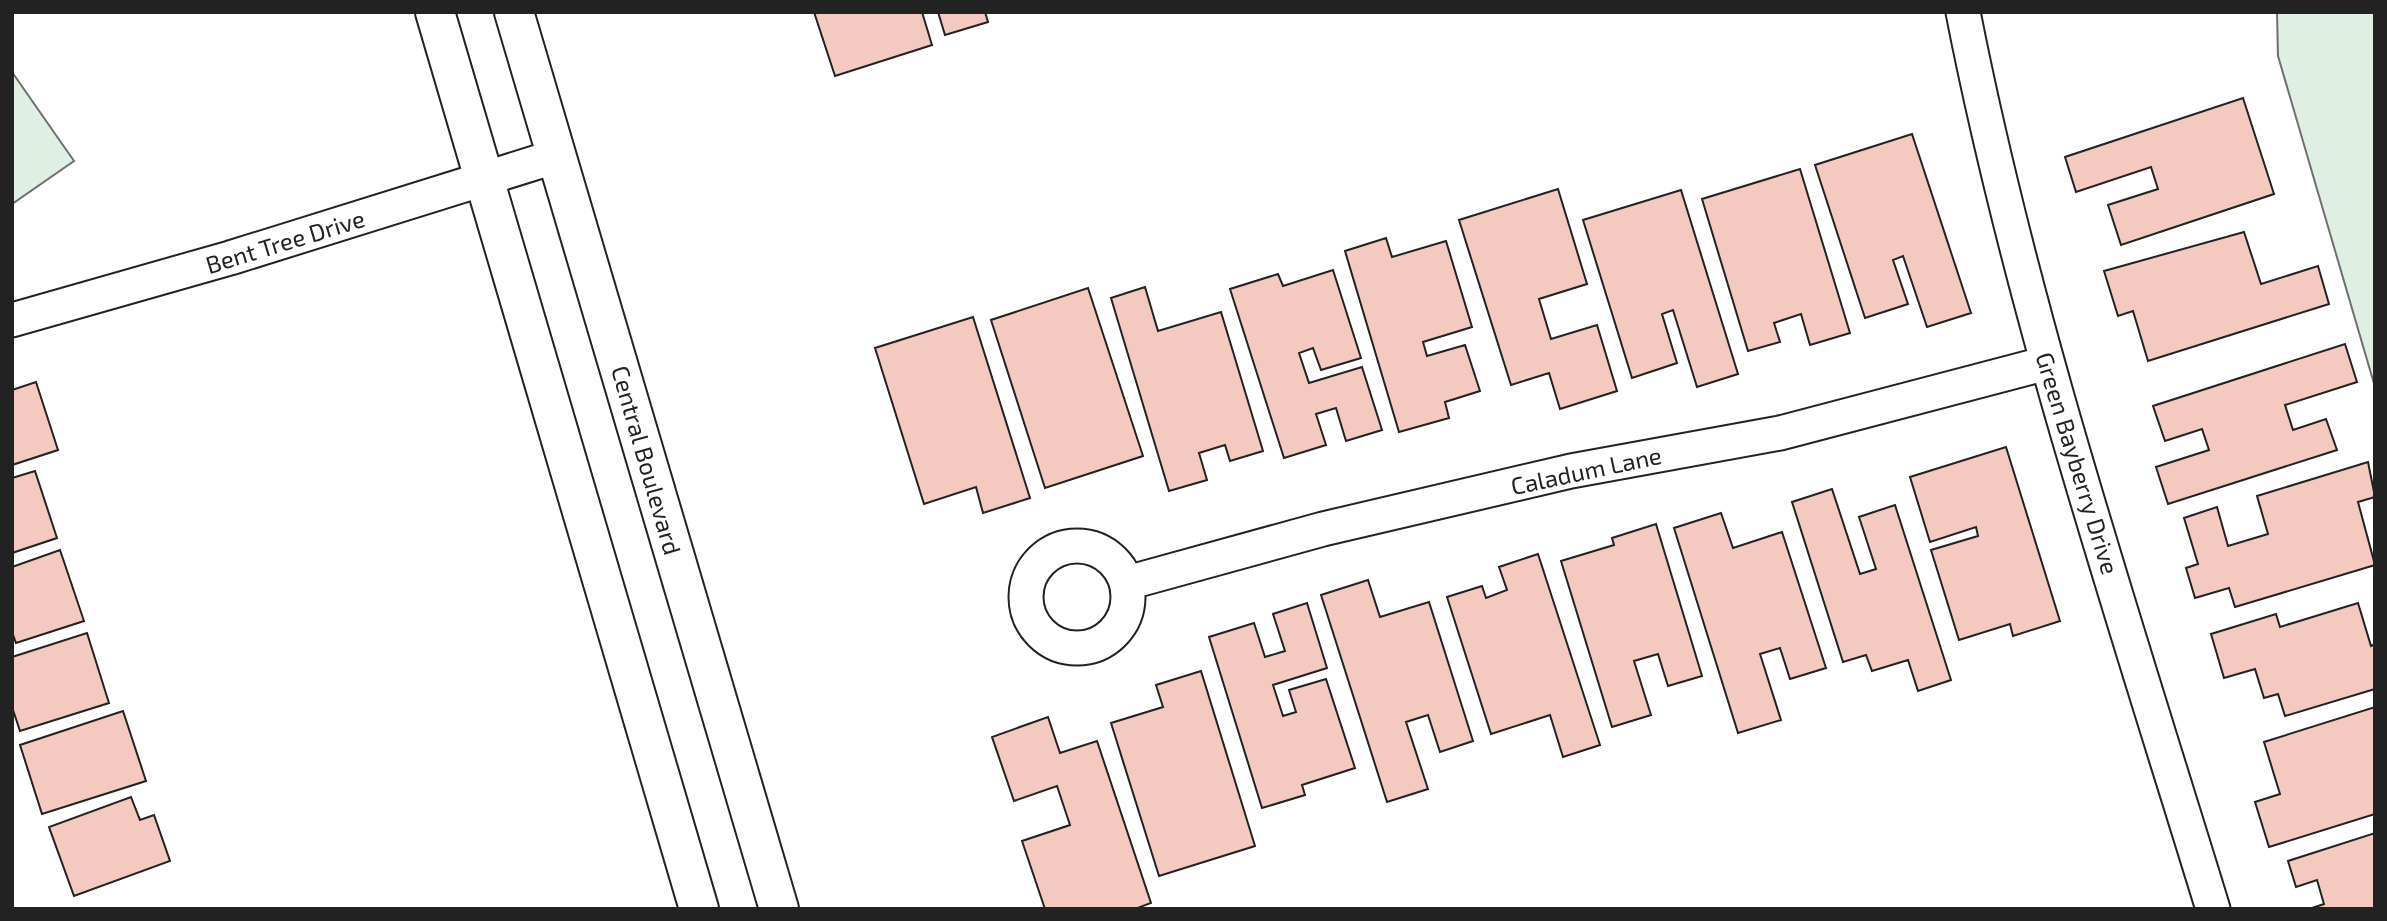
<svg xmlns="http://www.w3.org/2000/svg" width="2387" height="921" viewBox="0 0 2387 921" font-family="'Exo 2',sans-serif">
	<rect width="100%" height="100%" fill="#fff"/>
	<path fill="#e0efe3" stroke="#6f6f6f" stroke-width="2" d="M2277,12H2375V387L2278,56Z
		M12,72L74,161L12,204Z"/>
	<path fill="#f3c9c0" stroke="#222" stroke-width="2" d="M814,12H922L932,45L835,76Z
		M938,12H985L988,22L945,35Z
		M2243,98L2274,194L2121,245L2108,205L2158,189L2151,167L2076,192L2065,157Z
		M1912,134L1971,313L1927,327L1903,256L1893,260L1908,304L1865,318L1815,165Z
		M1800,169L1850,333L1810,345L1801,314L1774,323L1780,342L1748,351L1702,199Z
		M1558,189L1587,284L1539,299L1551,339L1597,325L1617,391L1560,409L1549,373L1511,385L1459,220Z
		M1681,190L1738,374L1697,387L1673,310L1662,314L1677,363L1632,378L1583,220Z
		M2244,232L2261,284L2318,266L2329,304L2148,361L2133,311L2118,316L2104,271Z
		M1386,238L1392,257L1446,241L1472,327L1423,342L1427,356L1465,345L1480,391L1445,402L1449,418L1399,432L1345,251Z
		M1333,270L1361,358L1321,370L1313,348L1299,353L1309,383L1362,367L1382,430L1346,441L1336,408L1316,414L1326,445L1284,458L1230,289L1278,274L1283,286Z
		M1145,287L1158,331L1221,312L1263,451L1230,461L1225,445L1199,453L1207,480L1169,491L1111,298Z
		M1088,288L1143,456L1045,488L991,320Z
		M973,317L1030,498L983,513L976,487L924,504L875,348Z
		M2345,344L2357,382L2285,405L2293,430L2326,419L2337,450L2168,504L2156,467L2209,450L2202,429L2165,441L2153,406Z
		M36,382L58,450L12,465V390Z
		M2006,447L2060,621L2013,636L2010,624L1959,640L1931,550L1978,536L1976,527L1930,542L1910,477Z
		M2368,462L2375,497L2358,502L2375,565L2235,607L2229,588L2195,598L2186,568L2198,564L2184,518L2217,507L2228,546L2268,534L2257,496Z
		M35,471L57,538L12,553V478Z
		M1832,489L1860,574L1876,569L1859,517L1895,505L1951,680L1918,691L1908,660L1872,671L1866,655L1843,662L1792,502Z
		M1721,513L1733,548L1782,532L1826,668L1790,679L1780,648L1760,654L1781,720L1738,733L1674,528Z
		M1656,524L1702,676L1668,686L1658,654L1634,661L1651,715L1612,727L1561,561L1614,545L1612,538Z
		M60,550L84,621L16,643L12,632V567Z
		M1538,554L1600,745L1563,757L1550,715L1491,734L1447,597L1482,586L1486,598L1507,590L1499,567Z
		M1368,580L1380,617L1429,602L1473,741L1440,752L1428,715L1406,722L1428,789L1387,802L1321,595Z
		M1307,603L1327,668L1273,685L1283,716L1296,712L1289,690L1326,679L1355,768L1302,785L1305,795L1262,808L1209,637L1254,623L1265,657L1285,651L1273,614Z
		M2358,603L2371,646L2375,644V689L2285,716L2278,694L2264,698L2255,669L2224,678L2211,634L2276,614L2280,627Z
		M87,633L109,703L20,731L12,707V657Z
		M1201,671L1255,846L1159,876L1111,723L1163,707L1156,685Z
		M2375,707V814L2269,847L2255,802L2280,794L2264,742Z
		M123,711L146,781L42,814L20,745Z
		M1048,717L1060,753L1097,741L1151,903L1135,909H1045L1022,841L1070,825L1057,786L1014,801L992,737Z
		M131,797L140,820L154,815L170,861L74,896L49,827Z
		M2375,833V909H2309L2324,904L2317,880L2296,887L2288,861Z"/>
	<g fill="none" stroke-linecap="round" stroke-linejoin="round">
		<g stroke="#222" stroke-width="37">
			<path id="street" d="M1963,12C2023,317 2122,612 2213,909
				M12,320L230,258L557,156
				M1026 597a51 51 0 1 1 102 0a51 51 0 1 1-102 0Z
				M1127,583L1323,529L1571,471L1780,433L2047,363"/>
		</g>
		<g stroke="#222" stroke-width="42">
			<path id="secondary" d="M435,12L699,909
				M514,12L779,909"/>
		</g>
		<use href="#street" stroke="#fff" stroke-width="33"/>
		<use href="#secondary" stroke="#fff" stroke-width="38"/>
	</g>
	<g text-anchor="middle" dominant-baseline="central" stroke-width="5" stroke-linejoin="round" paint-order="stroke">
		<g font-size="24" fill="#222" stroke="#fff">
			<text transform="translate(285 241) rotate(-17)">Bent Tree Drive</text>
			<text transform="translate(647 460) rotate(74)">Central Boulevard</text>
			<text transform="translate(2078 463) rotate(73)">Green Bayberry Drive</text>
			<text transform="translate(1586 470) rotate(-12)">Caladum Lane</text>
		</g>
	</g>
	<rect width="2387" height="921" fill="none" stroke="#222222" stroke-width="28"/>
</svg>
